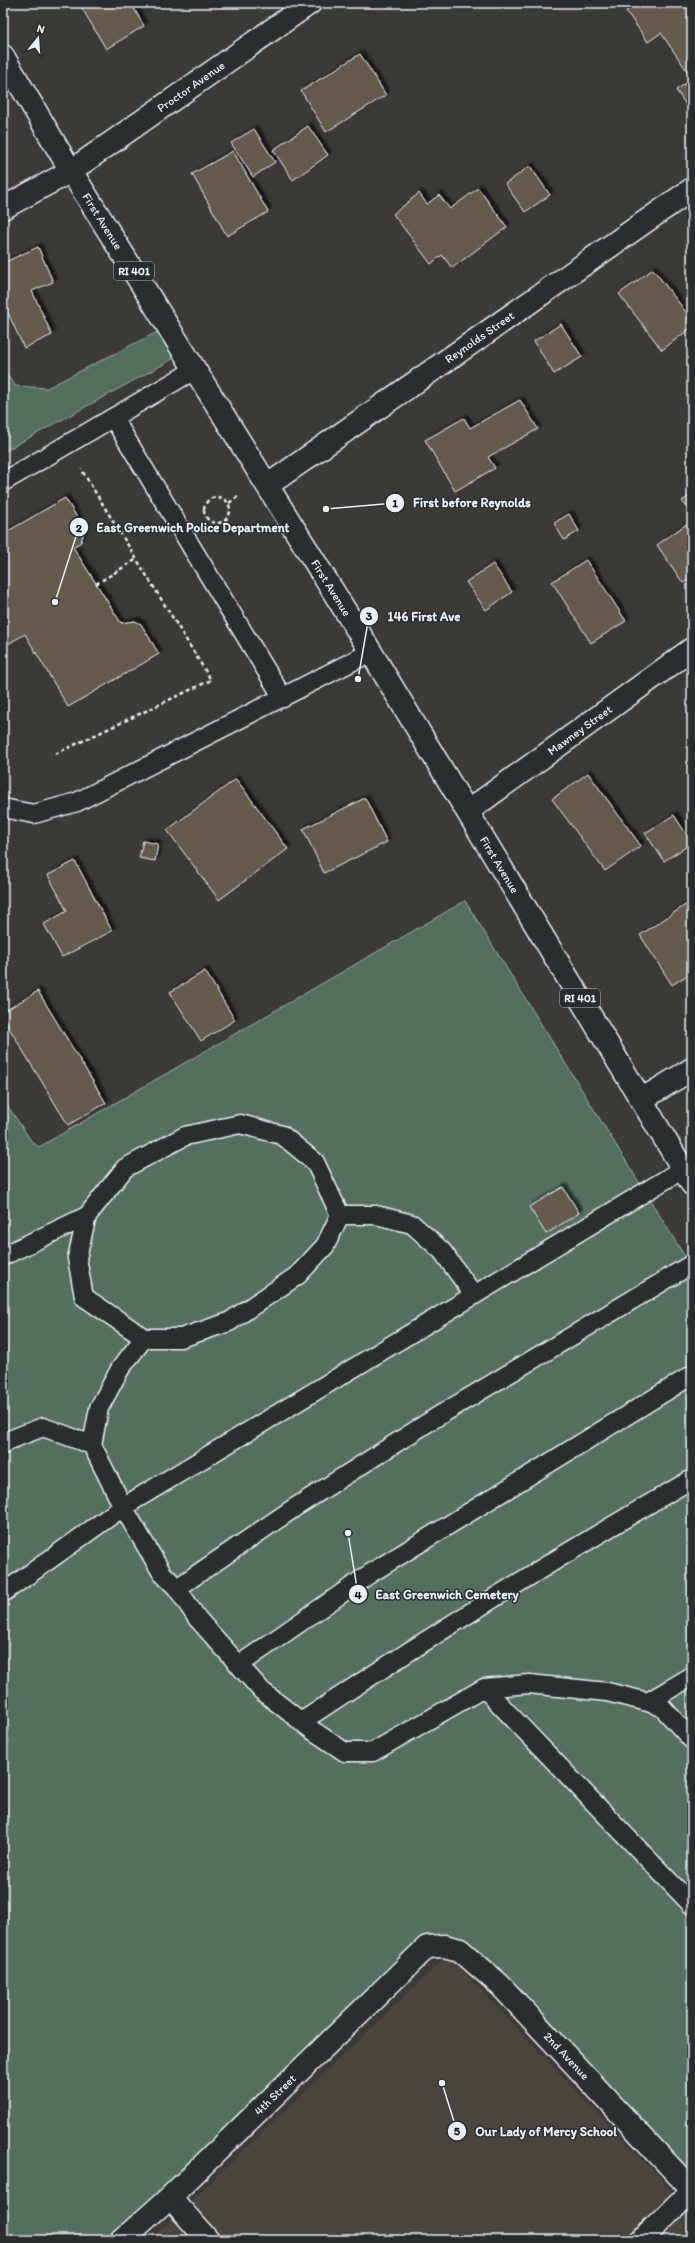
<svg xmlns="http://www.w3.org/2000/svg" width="695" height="2243" viewBox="0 0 695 2243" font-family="Itim,sans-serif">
	<defs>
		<filter id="shadow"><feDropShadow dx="3.5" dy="-3.5" stdDeviation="1" flood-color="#0009"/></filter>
	</defs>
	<rect width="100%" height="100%" fill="#3c3a37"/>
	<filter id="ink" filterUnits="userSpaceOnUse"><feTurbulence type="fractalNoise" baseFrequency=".025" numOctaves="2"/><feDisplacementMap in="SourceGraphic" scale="8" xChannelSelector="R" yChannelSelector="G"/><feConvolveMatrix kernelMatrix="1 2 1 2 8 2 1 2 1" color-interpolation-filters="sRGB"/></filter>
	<g filter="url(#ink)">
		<path fill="#49443e" d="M448,1955L692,2212V2240H150Z"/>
		<path fill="#536f5e" stroke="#9eb0ab" d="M167,327L184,353L3,452V371L16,386L47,388Z
			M465,901L692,1268V2185L446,1944L119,2240H3V1099L32,1142L39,1147Z"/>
		<path fill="#665a4d" stroke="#e8f1f8" filter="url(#shadow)" d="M79,3H131L144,26L106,49Z
			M638,3H690L692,6V78L661,33L648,42L626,11Z
			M360,54L386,95L326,132L301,91Z
			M692,79V112H691L676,90Z
			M308,126L328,155L293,180L273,150Z
			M254,129L275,162L253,177L231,143Z
			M233,151L268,212L227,236L192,174Z
			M530,166L550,195L525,212L505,184Z
			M478,188L507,227L452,268L442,255L431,264L393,214L419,193L427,204L439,195L450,209Z
			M38,247L53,282L32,291L52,335L24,348L3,302V263Z
			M653,269L692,320V327L662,350L619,294Z
			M561,324L582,357L554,374L534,341Z
			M520,400L538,429L488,457L495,468L455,491L425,440L464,418L470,428Z
			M692,494V514L682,501Z
			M65,498L83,527V535L81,542L73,547L121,623L135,621L141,624L159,654L68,707L25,634L3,647V534Z
			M569,514L579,531L564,540L554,523Z
			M692,520V577L683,583L657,545Z
			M586,560L626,621L591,643L552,582Z
			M493,564L512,592L486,610L466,582Z
			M692,712V723L687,716Z
			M588,773L641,846L605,871L552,799Z
			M236,779L288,849L219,900L167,830Z
			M365,798L387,842L324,873L303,829Z
			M674,815L692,843L664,861L645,833Z
			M143,841L158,844L155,861L139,858Z
			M75,861L112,931L62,957L44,924L67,911L48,875Z
			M690,902L692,905V972L672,985L640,935Z
			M205,971L235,1020L201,1041L170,992Z
			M38,991L106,1103L68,1125L3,1018V1012Z
			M563,1187L579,1213L546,1234L529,1207Z"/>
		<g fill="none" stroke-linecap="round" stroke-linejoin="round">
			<g stroke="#e8f1f8" stroke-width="21">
				<path id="lane" d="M114,419L283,698
					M3,482L196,369
					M3,808L34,814L77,802L371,652
					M240,1124L282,1135L315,1162L340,1215L325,1246L298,1275L229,1322L181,1338H144L84,1297L77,1258L87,1216L125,1168L185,1136Z
					M340,1215H376L412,1224L442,1251L474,1295
					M3,1256L87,1216
					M144,1338L120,1369L99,1408L92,1445L123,1507L162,1573L177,1588L197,1618L262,1691L312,1730L345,1752H373L484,1688L529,1684L607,1692L648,1702L662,1707L692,1740
					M3,1445L7,1441L43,1427L92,1445
					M177,1588L294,1508L435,1418L692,1264
					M3,1593L123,1507L683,1169
					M239,1665L371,1573L692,1375
					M484,1688L692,1905
					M648,1702L692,1676
					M301,1722C429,1637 559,1556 692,1479"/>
			</g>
			<g stroke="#e8f1f8" stroke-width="25">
				<g id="street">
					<path id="s1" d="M3,208L71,171L310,3"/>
					<path id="s2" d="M268,485L692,189"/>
					<path id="s3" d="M468,811L692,649"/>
					<path d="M641,1100L692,1069"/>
					<path d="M170,2197L208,2240"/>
					<path id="s4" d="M122,2240L170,2197L427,1947L444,1946L460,1950L500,1985L692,2190"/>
					<path d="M641,2240L679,2203L692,2194"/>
				</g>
			</g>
			<g stroke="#e8f1f8" stroke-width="25">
				<g id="primary">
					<path id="s5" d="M3,56L71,171L371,652L692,1184"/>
				</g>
			</g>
			<path stroke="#e8f1f8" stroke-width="2.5" stroke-dasharray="4 3" stroke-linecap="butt" d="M204 510a13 13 0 1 1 26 0a13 13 0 1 1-26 0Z
				M229,503L240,495
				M96,584L137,559
				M55,754L211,680L81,469"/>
			<use href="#lane" stroke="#2a2d2e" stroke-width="18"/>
			<use href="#street" stroke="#2a2d2e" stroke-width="22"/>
			<use href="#primary" stroke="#2a2d2e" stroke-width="22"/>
		</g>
	</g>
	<g text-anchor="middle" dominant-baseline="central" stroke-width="3" stroke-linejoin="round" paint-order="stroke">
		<g fill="#2a2d2e" stroke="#afb6bb" stroke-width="1">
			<rect x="114" y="262" width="40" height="18" rx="3"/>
			<rect x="560" y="989" width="40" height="18" rx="3"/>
		</g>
		<g font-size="11" font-weight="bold" fill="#e8f1f8">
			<text x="134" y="271">RI 401</text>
			<text x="580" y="998">RI 401</text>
		</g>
		<g font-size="12" fill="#e8f1f8" stroke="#2a2d2e">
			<text stroke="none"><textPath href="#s1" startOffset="224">Proctor Avenue</textPath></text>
			<text stroke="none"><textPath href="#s5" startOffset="193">First Avenue</textPath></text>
			<text stroke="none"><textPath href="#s2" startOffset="258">Reynolds Street</textPath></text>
			<text stroke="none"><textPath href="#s5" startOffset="625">First Avenue</textPath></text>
			<text stroke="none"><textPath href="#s3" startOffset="138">Mawney Street</textPath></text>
			<text stroke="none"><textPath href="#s5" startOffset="949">First Avenue</textPath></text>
			<text stroke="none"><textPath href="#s4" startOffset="607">2nd Avenue</textPath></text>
			<text stroke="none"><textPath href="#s4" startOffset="211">4th Street</textPath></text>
		</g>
	</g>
	<path fill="none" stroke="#e8f1f8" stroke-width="1.5" d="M326 509L395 503M55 602L79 527M358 679L369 616M348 1533L358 1594M442 2083L457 2131"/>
	<g fill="#e8f1f8" stroke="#2a2d2e" stroke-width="1.5">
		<circle cx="326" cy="509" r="4"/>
		<circle cx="55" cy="602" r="4"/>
		<circle cx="358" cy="679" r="4"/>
		<circle cx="348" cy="1533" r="4"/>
		<circle cx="442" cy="2083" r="4"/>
		<circle cx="395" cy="503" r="10"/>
		<circle cx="79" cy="527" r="10"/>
		<circle cx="369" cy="616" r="10"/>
		<circle cx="358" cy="1594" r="10"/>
		<circle cx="457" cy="2131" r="10"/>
	</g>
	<g font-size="12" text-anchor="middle" font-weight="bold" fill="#111">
		<text x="395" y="507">1</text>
		<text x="79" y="532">2</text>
		<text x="369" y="620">3</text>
		<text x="358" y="1599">4</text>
		<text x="457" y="2135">5</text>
	</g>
	<g font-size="13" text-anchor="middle" font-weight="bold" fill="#e8f1f8" stroke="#2a2d2e" stroke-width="3" stroke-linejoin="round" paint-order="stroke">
		<text x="472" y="507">First before Reynolds</text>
		<text x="193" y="532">East Greenwich Police Department</text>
		<text x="424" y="621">146 First Ave</text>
		<text x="447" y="1599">East Greenwich Cemetery</text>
		<text x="546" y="2136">Our Lady of Mercy School</text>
	</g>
	<rect width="695" height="2243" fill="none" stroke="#2a2d2e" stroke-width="16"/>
	<rect x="8" y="8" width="679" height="2227" fill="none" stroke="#e8f1f8" stroke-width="1.5" filter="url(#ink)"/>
	<g transform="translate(38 38) rotate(17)" stroke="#2a2d2e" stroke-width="3" paint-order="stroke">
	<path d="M0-3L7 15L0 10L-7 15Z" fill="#e8f1f8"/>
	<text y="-6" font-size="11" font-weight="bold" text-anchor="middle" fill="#e8f1f8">N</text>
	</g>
</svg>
